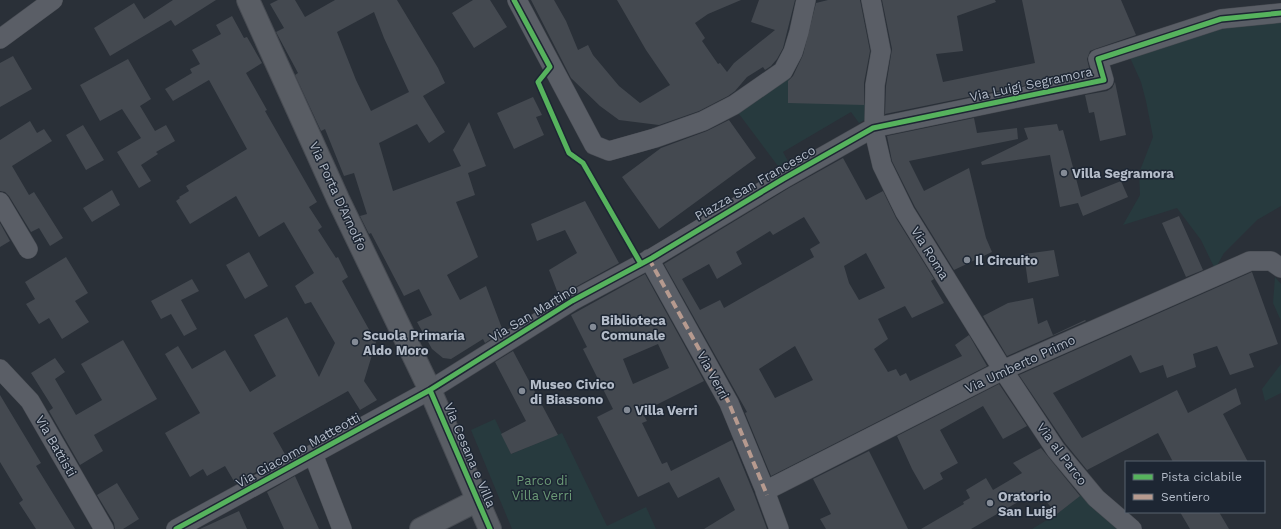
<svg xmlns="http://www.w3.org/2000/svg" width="1281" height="529" viewBox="0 0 1281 529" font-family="'Work Sans',sans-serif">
	<rect width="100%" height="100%" fill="#2a3038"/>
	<path fill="#273a3e" d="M1281,16V206L1257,220L1224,253L1215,269L1201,240L1177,208L1123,225L1140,195L1139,173L1153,137L1146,101L1141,82L1127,51L1160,30Z
		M790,68L789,101L874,104V115L859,123L851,112L783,152L790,165L781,170L736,110Z
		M1275,277L1281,284V321L1273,303Z
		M1281,364V393L1265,401L1262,389Z
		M495,419L511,454L562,433L607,526L646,507L656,529H512L471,430Z
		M1080,495L1118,529H1032L1057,514Z"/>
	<path fill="#444950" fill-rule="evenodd" d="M173,0H216L175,26L171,20L110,56L94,28L134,3L144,19Z
		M278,0H295L305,17L335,0H397L438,68L445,83L423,96L445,132L429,143L417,124L379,143L393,191L461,166L453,150L469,122L486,166L468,173L475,195L456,202L478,257L447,275L460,300L486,286L503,331L485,343L483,339L451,359L443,358L432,349L417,322L432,315L419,289L404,296L371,233L369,234L360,216L367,214L354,173L344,176L325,129L321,131L295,75L298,73L276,32L284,28L270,4ZM374,12L384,38L409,92L371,111L356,80L337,32Z
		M473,0H490L507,27L474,48L452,13Z
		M531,0H554L566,21L578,50L588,45L593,55L619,86L640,103L670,85L646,50L617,0H741L708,14L695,23L705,38L702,41L718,64L720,63L727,72L734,63L775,30L751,22L759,0H795L783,48L777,59L771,66L765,70L763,67L747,77L735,91L728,96L699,111L659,125L619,120L600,106L571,78Z
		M828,0H860L870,51L864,83V105L788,103V81L793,76L803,55L816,3Z
		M882,0H995L996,2L957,16L963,51L936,54L943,82L1035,63L1022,0H1121L1136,35L1095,49L1090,51L1087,59L1090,72L885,114L886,86L892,49Z
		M232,16L244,38L247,37L262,63L246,73L267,110L265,111L317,202L309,207L322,227L318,230L336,258L338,257L348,277L342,281L376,342L364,381L377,400L360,410L348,391L273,433L286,456L235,483L225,466L207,476L203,469L190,477L165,433L200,413L165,354L178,346L192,369L225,350L250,392L276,376L254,335L287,317L319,377L335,343L311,302L305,304L295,286L314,273L284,222L259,237L236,196L190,224L176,201L180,198L179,197L189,191L186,186L247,149L209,80L173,101L165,89L192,73L190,69L200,64L192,50L221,34L216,25Z
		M13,56L32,89L0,107V63Z
		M128,59L151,99L140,106L155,131L166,125L175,141L156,152L158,154L141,165L151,181L139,188L117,152L141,138L122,109L100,121L80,85Z
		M1115,82L1126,135L1100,141L1094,112L1089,113L1085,95L1107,91L1112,88Z
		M533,97L542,115L536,117L544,135L514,149L497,113Z
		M974,118L977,133L1017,128L1018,139L909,161L924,191L969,168L986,238L992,252L954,270L915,207L892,161L887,136Z
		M729,120L756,158L659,229L622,177L661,148L707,131Z
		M30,121L37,133L44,129L52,141L12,166L29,195L34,192L63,238L50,246L39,228L31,232L9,196L5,192L0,191V140Z
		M1057,124L1059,131L1063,130L1081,197L1121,181L1128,197L1083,216L1078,203L1060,207L1050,155L982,165L981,162L1028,139L1024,128Z
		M83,125L104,160L86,170L66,135Z
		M843,158L866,200L883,191L896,218L934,279L931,281L944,303L912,318L905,306L878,319L888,339L874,349L888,372L896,369L900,376L906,373L910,381L962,356L955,345L969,335L987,366L771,476L745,413L747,412L664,264L789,188ZM804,217L820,243L810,249L814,257L724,308L720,300L700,310L682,279L709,264L717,279L742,264L736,252L770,231L773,235ZM866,253L885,288L859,300L849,283L844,266ZM795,346L813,380L775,398L759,369Z
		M112,190L120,205L92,222L83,208Z
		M585,201L619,263L559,296L549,270L577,253L565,230L537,241L531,224Z
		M1179,216L1203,270L1186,277L1162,223Z
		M0,223L10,241L0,247Z
		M1054,250L1059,276L1028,283L1024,254Z
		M249,252L268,286L245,299L226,265Z
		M66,257L88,293L75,301L89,322L62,339L49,318L39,324L26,304L35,299L25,282Z
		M1252,272L1278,344L1249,354L1254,367L1230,375L1217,346L1193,354L1196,367L1167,378L1163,365L1140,373L1131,355L1053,393L1082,438L1177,390L1188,413L1236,388L1241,404L1223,414L1248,462H1173L1158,433L1087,470L1065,443L1019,375Z
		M645,274L704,381L642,412L647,421L642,423L662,464L667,462L671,471L732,440L754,494L767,529H704L735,510L719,477L678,498L669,482L638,497L597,417L613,409L583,349L587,347L571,315ZM658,344L669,368L633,384L623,359Z
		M192,279L199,291L181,300L197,329L184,336L171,314L161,319L151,301Z
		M1033,298L1038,324L1047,320L1053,335L1085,320L1086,321L1007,356L983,316L1008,303Z
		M123,340L157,399L94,435L103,451L80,465L49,411L53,408L31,373L55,358L65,372L55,379L76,415L102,400L81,364Z
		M513,351L558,435L511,454L501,434L526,421L495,362Z
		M999,384L1027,426L1003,439L983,406L940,430L958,463L940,473L943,479L924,490L912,469L897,436Z
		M0,395L41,463L36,466L75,529H36L19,503L23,500L0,462Z
		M1041,448L1080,496L1057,514L1037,491L971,529H921L964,504L963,502L970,498L966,490L986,478L993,490L1022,473L1013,463Z
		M869,451L908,529H826L820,519L831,514L813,479Z
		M295,476L319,529H284L267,492Z
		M117,483L139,519L123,529H115L114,523L97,495Z
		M239,511L247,529H200Z
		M1180,512H1219L1229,529H1190Z"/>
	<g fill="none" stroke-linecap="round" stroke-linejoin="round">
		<g stroke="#484c53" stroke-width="20">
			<path id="street" d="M517,0L594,145L609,151L655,138L703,121L734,105L783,71L793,52L799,32L806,0
				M871,0L881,51L875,85L874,131L882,165L905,212L1003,370L1056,450L1096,498L1132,529
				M0,39L53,0
				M0,202L28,249
				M649,259L729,403L767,495
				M0,369L30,401L104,529
				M313,454L342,529
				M176,529L430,390L572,301L652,258L783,179L873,128L1104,80L1098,59L1221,19L1281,13
				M779,529L765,491L1003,370L1250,261H1271L1281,268"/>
		</g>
		<g stroke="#484c53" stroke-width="24">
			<path id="secondary" d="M248,0L338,199L430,390L490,529
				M421,529L478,500"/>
		</g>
		<use href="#street" stroke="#5a5e66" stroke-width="19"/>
		<use href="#secondary" stroke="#595d64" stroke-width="22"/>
		<path stroke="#b69a8f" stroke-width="4" stroke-dasharray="8 4" stroke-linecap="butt" d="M649,259L729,403L767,495"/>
		<g stroke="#1d2633" stroke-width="8">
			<path id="cycleway" d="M514,0L550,67L538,82L569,153L583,163L641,264
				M430,390L490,529
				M176,529L430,390L572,301L652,258L783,179L873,128L1104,80L1098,59L1221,19L1281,13"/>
		</g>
		<use href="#cycleway" stroke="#56b35d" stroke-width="5"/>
	</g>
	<g fill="#848b96" stroke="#1d2633" stroke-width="1.5">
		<circle cx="1064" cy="173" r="4"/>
		<circle cx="967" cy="260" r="4"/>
		<circle cx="593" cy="327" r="4"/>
		<circle cx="355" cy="342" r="4"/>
		<circle cx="522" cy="391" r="4"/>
		<circle cx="627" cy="410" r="4"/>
		<circle cx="990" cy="503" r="4"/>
	</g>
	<g text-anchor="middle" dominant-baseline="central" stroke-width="3" stroke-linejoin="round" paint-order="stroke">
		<g font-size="13" fill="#b4bcc9" stroke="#1d2633">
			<text transform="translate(1031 84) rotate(-12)">Via Luigi Segramora</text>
			<text transform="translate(755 183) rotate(-30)">Piazza San Francesco</text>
			<text transform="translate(338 196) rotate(65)">Via Porta D'Arnolfo</text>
			<text transform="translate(930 253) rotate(58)">Via Roma</text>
			<text transform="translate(533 313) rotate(-31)">Via San Martino</text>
			<text transform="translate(1020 364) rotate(-25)">Via Umberto Primo</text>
			<text transform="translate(713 375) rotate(61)">Via Verri</text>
			<text transform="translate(56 446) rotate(60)">Via Battisti</text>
			<text transform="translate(298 450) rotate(-29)">Via Giacomo Matteotti</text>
			<text transform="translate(1062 454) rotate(53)">Via al Parco</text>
			<text transform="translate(470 455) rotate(67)">Via Cesana e Villa</text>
		</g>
		<g font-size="13" font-weight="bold" fill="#b4bcc9" stroke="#1d2633" text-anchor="start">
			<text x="1072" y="173">Villa Segramora</text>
			<text x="975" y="260">Il Circuito</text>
			<text x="601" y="320">Biblioteca<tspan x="601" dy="15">Comunale</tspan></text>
			<text x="363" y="335">Scuola Primaria<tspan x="363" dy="15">Aldo Moro</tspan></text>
			<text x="530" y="384">Museo Civico<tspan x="530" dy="15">di Biassono</tspan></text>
			<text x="635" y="410">Villa Verri</text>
			<text x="998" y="496">Oratorio<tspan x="998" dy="15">San Luigi</tspan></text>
		</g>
		<g font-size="13" fill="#6b9a76" stroke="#1d2633">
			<text x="542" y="480">Parco di<tspan x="542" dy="15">Villa Verri</tspan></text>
		</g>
	</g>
	<rect x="1125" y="461" width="140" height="52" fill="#1d2633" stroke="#59626f"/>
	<rect x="1133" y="474" width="20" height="6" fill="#56b35d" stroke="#59626f"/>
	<text x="1161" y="481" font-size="12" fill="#b4bcc9">Pista ciclabile</text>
	<rect x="1133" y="494" width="20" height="6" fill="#b69a8f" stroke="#59626f"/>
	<text x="1161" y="501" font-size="12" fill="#b4bcc9">Sentiero</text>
</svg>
